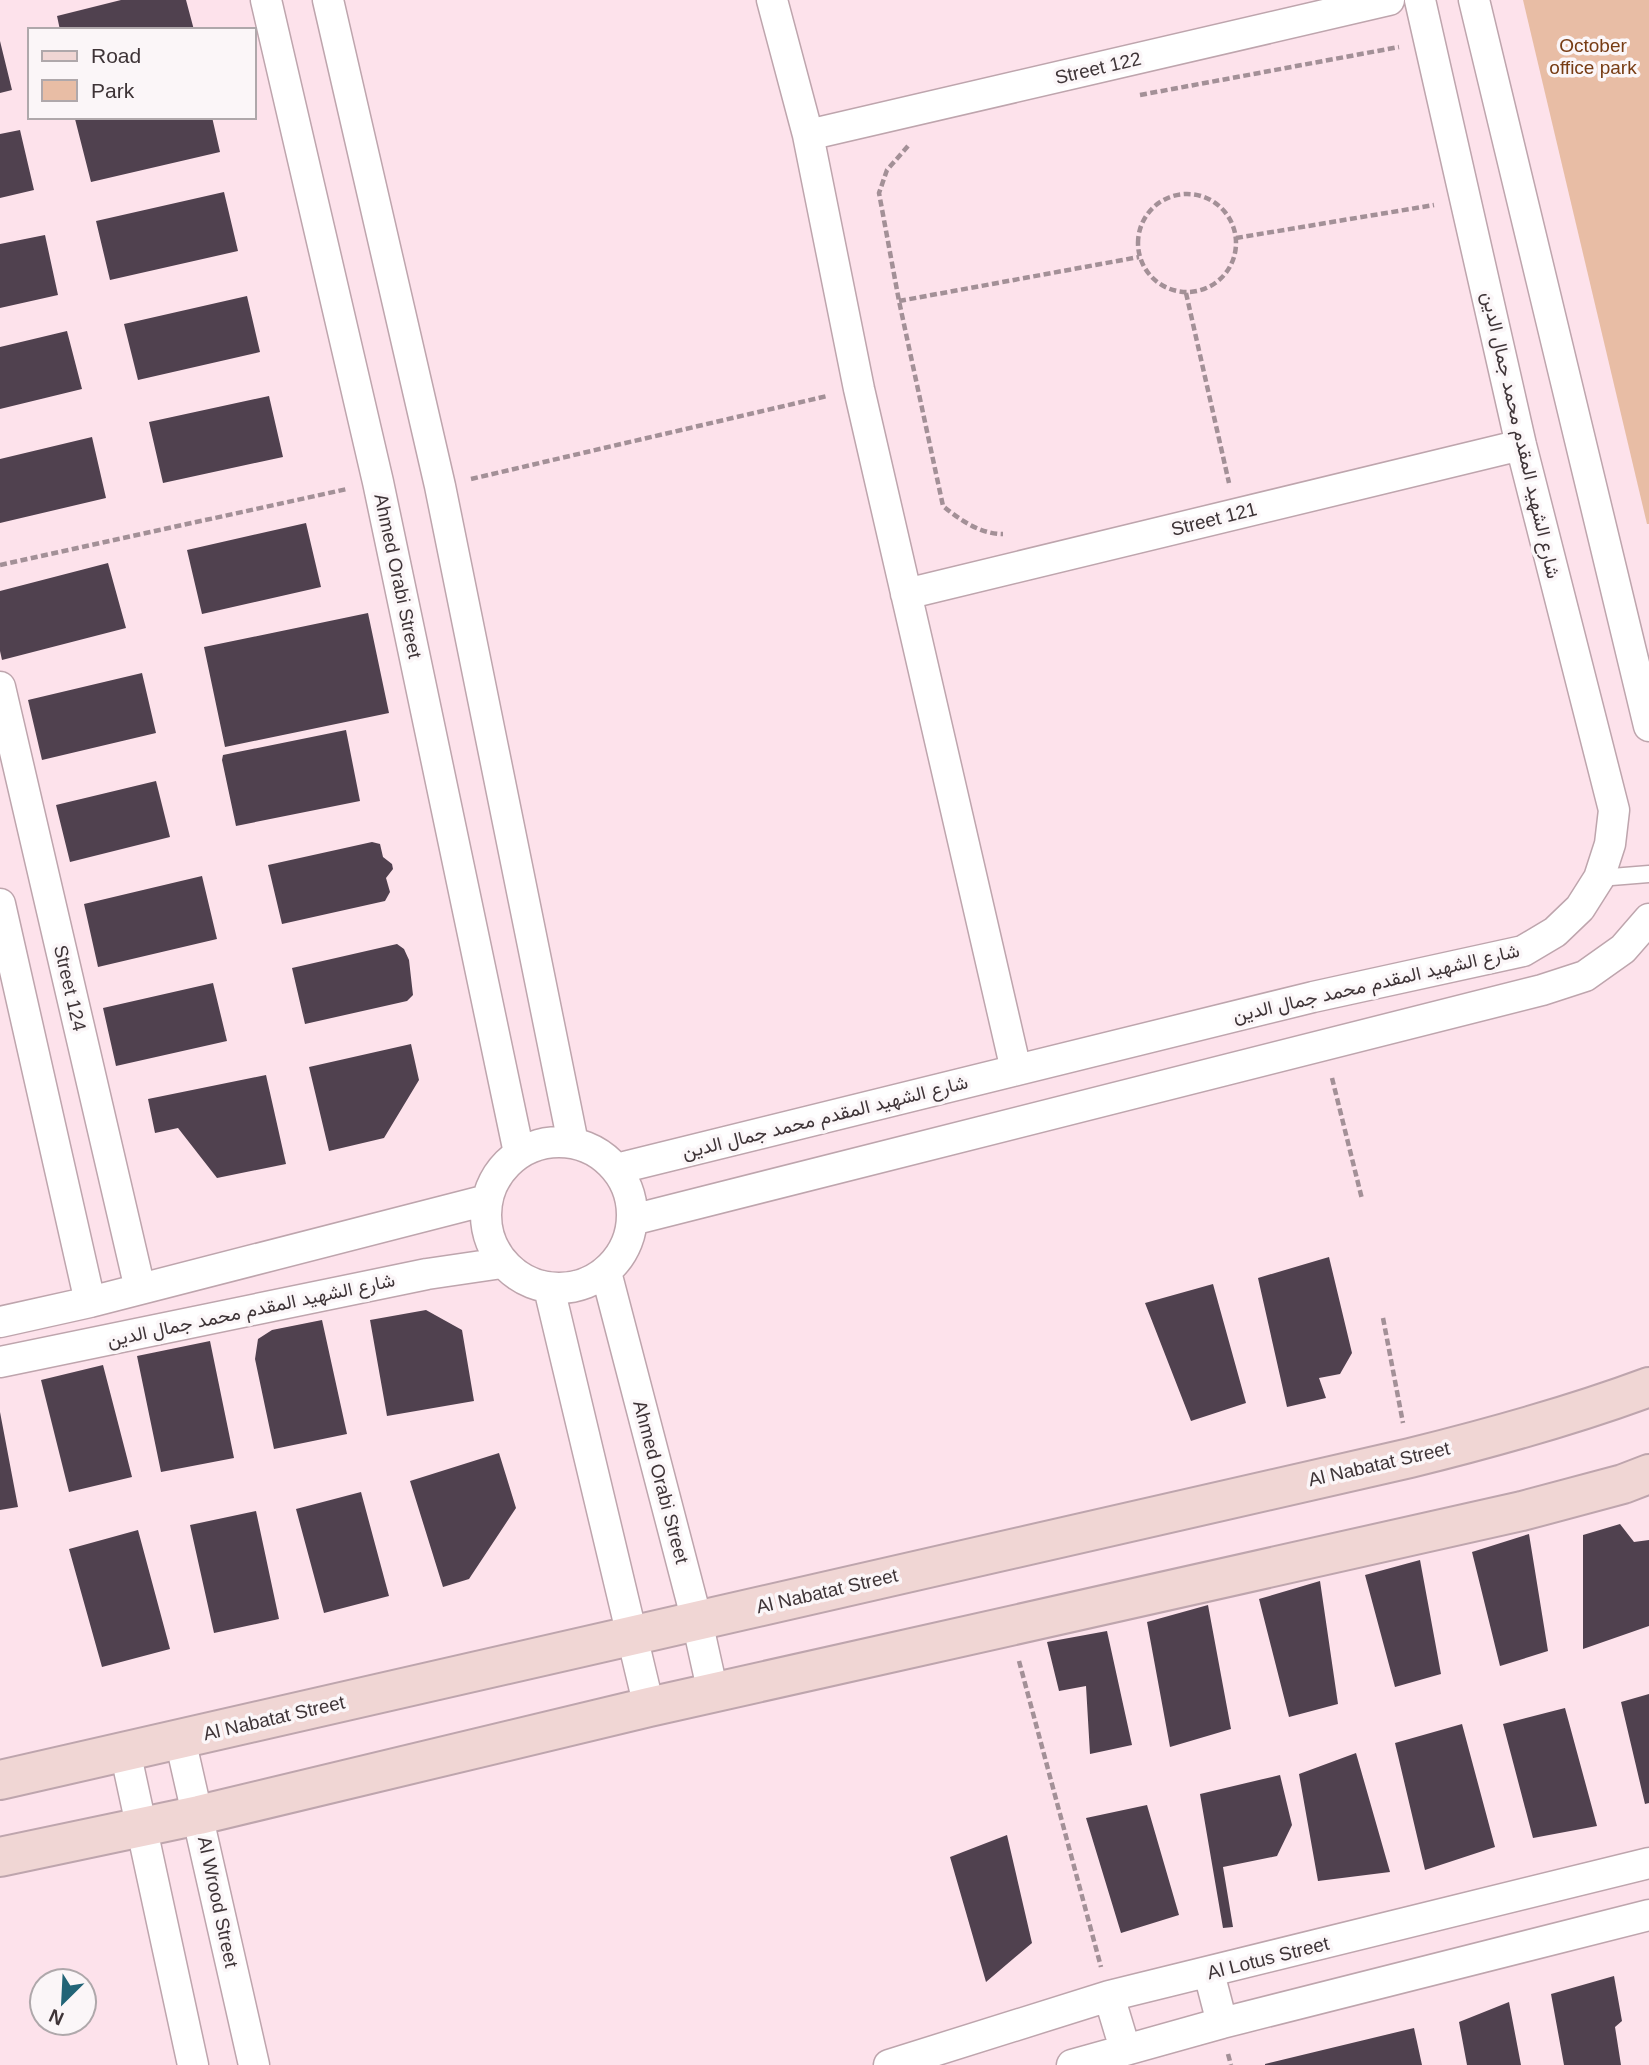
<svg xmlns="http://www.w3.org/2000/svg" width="1649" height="2065" viewBox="0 0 1649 2065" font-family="Arial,Vazirmatn,sans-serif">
	<rect width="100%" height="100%" fill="#fde2eb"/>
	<path fill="#e8bda5" d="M1523,0H1649V524H1647Z"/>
	<path fill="#50414f" d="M121,0H186L194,30H60L57,16Z
		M0,41L12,90L0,93Z
		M83,117H212L220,152L91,182L75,119Z
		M20,130L34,190L0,198V134Z
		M224,192L238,251L110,280L96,221Z
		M45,235L58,295L0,308V244Z
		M247,296L260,352L138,380L124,324Z
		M67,331L82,389L0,409V347Z
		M269,396L283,457L163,483L149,422Z
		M92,437L106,498L0,523V459Z
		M306,523L321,587L202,614L187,550Z
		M108,563L126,628L2,660L0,651V591Z
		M368,613L389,713L225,747L204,647Z
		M142,673L156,733L42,760L28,700Z
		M346,730L360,801L236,826L222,760L223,755Z
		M156,781L170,837L70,862L56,805Z
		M372,842L380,844L383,857L392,864L393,869L386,878L390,892L385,901L282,924L268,865Z
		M202,876L217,939L98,967L84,904Z
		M397,944L404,949L409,960L413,995L407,1001L305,1024L292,968Z
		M213,983L227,1041L116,1066L103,1008Z
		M411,1044L419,1080L384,1138L329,1151L309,1067Z
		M266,1075L286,1164L217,1178L178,1128L155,1133L148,1099Z
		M1329,1257L1352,1353L1340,1374L1319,1378L1326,1398L1287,1407L1258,1278Z
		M1213,1284L1246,1403L1191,1421L1145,1303Z
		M426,1310L462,1330L474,1401L387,1416L370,1320Z
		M322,1320L347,1434L274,1449L255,1359L258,1339L272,1330Z
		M210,1341L234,1458L161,1472L137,1356Z
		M103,1365L132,1477L69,1492L41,1380Z
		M0,1412L18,1507L0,1510Z
		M499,1453L516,1508L469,1579L443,1587L410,1481Z
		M361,1492L389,1596L324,1613L296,1509Z
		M256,1511L279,1619L214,1633L190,1525Z
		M1620,1524L1634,1542L1649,1540V1626L1583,1649V1535Z
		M138,1530L170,1649L102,1667L69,1549Z
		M1529,1534L1548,1651L1500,1666L1472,1552Z
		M1420,1560L1441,1674L1395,1687L1365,1575Z
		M1320,1581L1338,1704L1289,1717L1259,1599Z
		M1208,1605L1231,1729L1170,1747L1147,1622Z
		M1107,1631L1132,1745L1090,1754L1086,1686L1059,1691L1047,1642Z
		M1649,1694V1803L1645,1804L1621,1702Z
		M1565,1708L1597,1826L1533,1838L1503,1724Z
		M1462,1724L1495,1847L1425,1870L1395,1743Z
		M1356,1753L1390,1872L1318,1881L1299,1774Z
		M1280,1775L1292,1825L1277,1856L1223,1867L1233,1927L1223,1928L1200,1794Z
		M1147,1805L1179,1915L1121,1933L1086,1818Z
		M1007,1835L1032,1943L986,1982L950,1857Z
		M1614,1976L1622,2021L1615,2027L1621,2065H1564L1551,1994Z
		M1509,2002L1521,2065H1467L1459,2022Z
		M1414,2028L1422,2065H1265V2064Z"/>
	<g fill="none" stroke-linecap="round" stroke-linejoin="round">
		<g stroke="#bea5ad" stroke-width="19">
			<path id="lane" d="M1599,878L1649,874"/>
		</g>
		<g stroke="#bea5ad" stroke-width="33">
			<path id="street" d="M266,0L378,482L519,1153
				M328,0L440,486L573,1143
				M772,0L808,135L859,389L1016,1070
				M1474,0L1649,726
				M808,135L1389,0
				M906,594L1521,445
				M0,687L140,1289
				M0,904L90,1302
				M486 1215a73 73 0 1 1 146 0a73 73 0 1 1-146 0Z
				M616,1169L1313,997L1523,951L1555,932L1580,908L1599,878L1610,844L1614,810L1521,445L1420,0
				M632,1220L1542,990L1585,976L1623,949L1649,919
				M606,1272L697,1621L713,1693
				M549,1288L649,1707
				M0,1322L90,1302L487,1200
				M0,1362L427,1274L502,1263
				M180,1739L254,2065
				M125,1751L193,2065
				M1209,1973L1222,2023
				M1109,1996L1125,2049
				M889,2065L1109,1996L1649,1863
				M1072,2065L1222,2023L1649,1915"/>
		</g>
		<g stroke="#bea5ad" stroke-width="42">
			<path id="secondary" d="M0,1780L1410,1458C1491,1438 1571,1416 1649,1387
				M0,1857L199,1815L649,1707L1522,1511L1623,1484L1649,1474"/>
		</g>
		<path stroke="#a39097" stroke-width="4.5" stroke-dasharray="7 3.5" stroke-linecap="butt" d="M1140,95L1399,47
			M908,146L887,170L879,193L899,301L943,506C960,520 980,534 1003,534
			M1138 243a49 49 0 1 1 98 0a49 49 0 1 1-98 0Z
			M1236,238L1434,205
			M1186,293L1229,483
			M899,301L1139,257
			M471,479L827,396
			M0,565L347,489
			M1332,1078L1362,1199
			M1383,1318L1403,1423
			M1019,1661L1101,1967
			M1228,2054L1231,2065"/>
		<use href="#lane" stroke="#fff" stroke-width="16"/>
		<use href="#street" stroke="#fff" stroke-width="30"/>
		<use href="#secondary" stroke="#f0d6d4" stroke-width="38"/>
	</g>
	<g text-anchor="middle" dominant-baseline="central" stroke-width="7" stroke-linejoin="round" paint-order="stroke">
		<g font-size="19" fill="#773c14" stroke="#fbf6f8">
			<text x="1593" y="45">October<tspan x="1593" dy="22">office park</tspan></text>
		</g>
		<g font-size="19" fill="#3e3437" stroke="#fbf6f8">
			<text transform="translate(1098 68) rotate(-13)">Street 122</text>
			<text transform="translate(1521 435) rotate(77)">شارع الشهيد المقدم محمد جمال الدين</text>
			<text transform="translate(1214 519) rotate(-14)">Street 121</text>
			<text transform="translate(398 576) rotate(78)">Ahmed Orabi Street</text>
			<text transform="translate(1376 983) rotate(-13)">شارع الشهيد المقدم محمد جمال الدين</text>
			<text transform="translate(70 988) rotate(77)">Street 124</text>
			<text transform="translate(825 1117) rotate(-14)">شارع الشهيد المقدم محمد جمال الدين</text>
			<text transform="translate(251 1310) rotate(-12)">شارع الشهيد المقدم محمد جمال الدين</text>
			<text transform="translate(1379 1464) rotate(-13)">Al Nabatat Street</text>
			<text transform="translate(661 1482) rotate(75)">Ahmed Orabi Street</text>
			<text transform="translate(827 1591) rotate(-13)">Al Nabatat Street</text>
			<text transform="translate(274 1718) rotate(-13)">Al Nabatat Street</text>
			<text transform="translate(218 1902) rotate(78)">Al Wrood Street</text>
			<text transform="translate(1268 1958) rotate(-14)">Al Lotus Street</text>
		</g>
	</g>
	<rect x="28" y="28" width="228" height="91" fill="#fbf6f8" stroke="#afa8ab" stroke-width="2"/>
	<rect x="42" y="51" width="35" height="10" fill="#f0d6d4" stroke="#afa8ab" stroke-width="2"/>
	<text x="91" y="63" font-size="21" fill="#3e3437">Road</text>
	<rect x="42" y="80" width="35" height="21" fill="#e8bda5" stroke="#afa8ab" stroke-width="2"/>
	<text x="91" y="98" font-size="21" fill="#3e3437">Park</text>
	<g transform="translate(63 2002) rotate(204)"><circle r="33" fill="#fbf6f8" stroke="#afa8ab" stroke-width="2"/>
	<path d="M0-5L12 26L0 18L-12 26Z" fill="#226477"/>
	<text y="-10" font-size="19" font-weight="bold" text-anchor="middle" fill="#3e3437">N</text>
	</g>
</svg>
